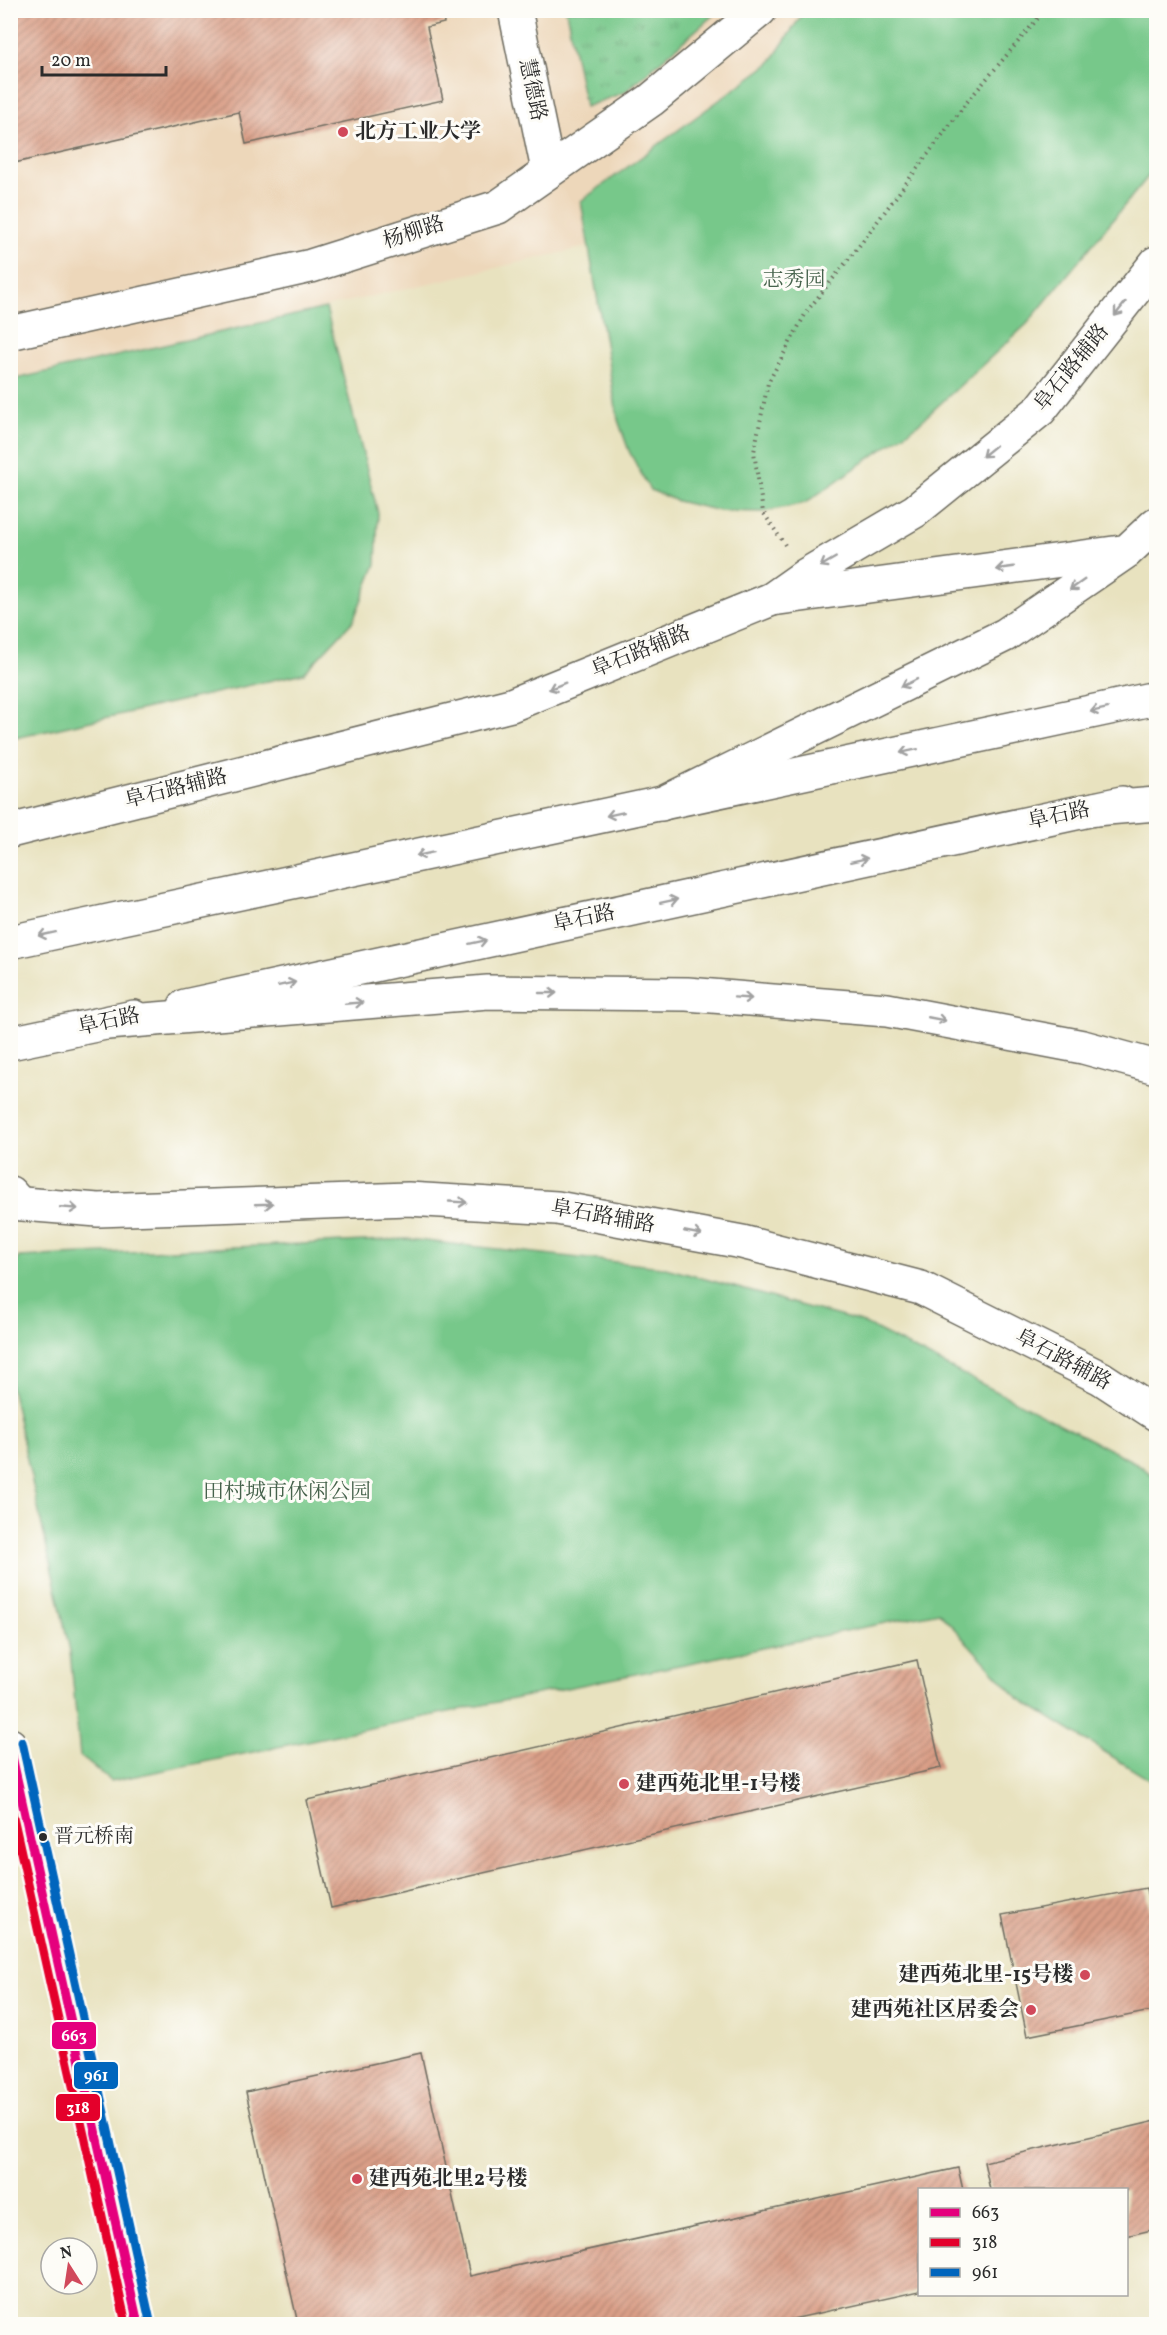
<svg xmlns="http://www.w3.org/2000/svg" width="1167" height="2335" viewBox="0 0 1167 2335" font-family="Vollkorn,'Noto Serif SC',serif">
	<defs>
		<pattern id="grass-tufts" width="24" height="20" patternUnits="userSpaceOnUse" patternTransform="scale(1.5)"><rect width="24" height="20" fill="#77c88a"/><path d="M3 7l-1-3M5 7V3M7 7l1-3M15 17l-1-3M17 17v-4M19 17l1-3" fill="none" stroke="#62a371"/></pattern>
		<pattern id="building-hatch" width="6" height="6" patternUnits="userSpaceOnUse" patternTransform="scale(1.5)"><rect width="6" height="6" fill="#da9f87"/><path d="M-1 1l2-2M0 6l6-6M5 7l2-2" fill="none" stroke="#b1826f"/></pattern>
	</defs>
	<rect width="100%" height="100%" fill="#fdfcf7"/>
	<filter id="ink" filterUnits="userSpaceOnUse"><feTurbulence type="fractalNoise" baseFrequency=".0167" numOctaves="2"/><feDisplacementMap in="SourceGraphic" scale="12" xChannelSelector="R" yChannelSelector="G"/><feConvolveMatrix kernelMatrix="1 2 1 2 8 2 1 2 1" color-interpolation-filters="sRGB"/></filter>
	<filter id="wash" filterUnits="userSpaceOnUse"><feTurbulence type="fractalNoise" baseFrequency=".008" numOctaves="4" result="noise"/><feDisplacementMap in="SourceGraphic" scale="24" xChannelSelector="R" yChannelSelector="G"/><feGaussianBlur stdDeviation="1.35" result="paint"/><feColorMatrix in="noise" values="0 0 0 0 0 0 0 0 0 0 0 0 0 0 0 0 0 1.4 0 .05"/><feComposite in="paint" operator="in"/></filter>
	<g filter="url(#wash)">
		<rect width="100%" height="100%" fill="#e8e2bf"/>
		<path fill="#edd7ba" d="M10,11H805L770,63L581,201L587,247L11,379Z"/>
		<path fill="url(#grass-tufts)" stroke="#517a5a" stroke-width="1.5" d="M566,11V10L718,11L625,92L585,107Z"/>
		<path fill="#77c88a" stroke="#517a5a" stroke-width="1.5" d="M805,10L1156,11V167L1027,324L916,426L805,503L763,512L720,511L677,501L650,490L629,451L618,420L581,201L770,63Z
			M326,308L378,513L376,564L353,621L304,673L11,739V380Z
			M407,1239L662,1267L861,1322L1138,1464L1156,1478V1784L1018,1698L939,1612L111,1781L80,1756L70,1651L11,1388V1271L19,1257Z"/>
		<g id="blocks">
			<path fill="url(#building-hatch)" d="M10,10H442L444,23L427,27L443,100L246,144L239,112L10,164Z
				M917,1660L941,1768L331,1908L307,1800Z
				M1146,1888L1156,1939V2010L1027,2036L1002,1915Z
				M421,2053L470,2276L958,2168L963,2190H920V2291L770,2324H298L246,2092Z
				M1156,2121V2229L1126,2236V2190H990L984,2162Z"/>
		</g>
	</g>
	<g filter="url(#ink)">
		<use href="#blocks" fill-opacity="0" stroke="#6d6b5f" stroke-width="1.5"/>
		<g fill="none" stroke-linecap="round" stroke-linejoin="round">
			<g stroke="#6d6b5f" stroke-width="36">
				<path id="minor" d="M515,10L548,170
					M10,333L311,266L498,207L651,100L760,10"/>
			</g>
			<g stroke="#6d6b5f" stroke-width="36">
				<path id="tertiary" d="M10,1203L98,1210L408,1199L557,1208L742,1242L921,1288L1101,1378L1156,1414
					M10,1745L138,2324"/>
			</g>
			<g stroke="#6d6b5f" stroke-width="36">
				<path id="secondary" d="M10,831L511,705L772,599L806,575L915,511L1040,410L1156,263
					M10,1193L19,1203"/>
			</g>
			<g stroke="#6d6b5f" stroke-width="36">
				<path id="trunk" d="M10,942L1156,698
					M185,1006L1122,803
					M10,1043L134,1017"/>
			</g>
			<g stroke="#6d6b5f" stroke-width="36">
				<path id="motorway" d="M772,599L1121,552
					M661,804L1005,635L1126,552L1156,524
					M1095,809L1156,804
					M107,1023L488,992L687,994L887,1010L1083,1047L1156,1067"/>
			</g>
			<path stroke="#6d6b5f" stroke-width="4" stroke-dasharray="1.5 4.5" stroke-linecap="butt" d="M785,545L763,512L754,452L768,383L807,311L856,250L967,102L1045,10"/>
			<use href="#minor" stroke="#fff" stroke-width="33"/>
			<use href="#tertiary" stroke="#fff" stroke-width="33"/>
			<use href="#secondary" stroke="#fff" stroke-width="33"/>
			<use href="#trunk" stroke="#fff" stroke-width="33"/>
			<use href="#motorway" stroke="#fff" stroke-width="33"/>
			<g stroke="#fdfcf7" stroke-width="14">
				<path id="bus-1" d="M10,1747L138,2324"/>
			</g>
			<g stroke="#fdfcf7" stroke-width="14">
				<path id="bus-2" d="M10,1803L126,2324"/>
			</g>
			<g stroke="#fdfcf7" stroke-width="14">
				<path id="bus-3" d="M22,1742L150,2321"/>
			</g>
			<use href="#bus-1" stroke="#e5007d" stroke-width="9"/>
			<use href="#bus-2" stroke="#e4002b" stroke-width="9"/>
			<use href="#bus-3" stroke="#0065bd" stroke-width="9"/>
		</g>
		<defs><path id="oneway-shaft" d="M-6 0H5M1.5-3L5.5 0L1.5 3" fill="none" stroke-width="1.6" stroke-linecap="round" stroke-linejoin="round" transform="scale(1.5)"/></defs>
		<g stroke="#a0a0a0">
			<use href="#oneway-shaft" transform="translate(1120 309) rotate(128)"/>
			<use href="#oneway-shaft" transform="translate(989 451) rotate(141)"/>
			<use href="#oneway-shaft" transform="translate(828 562) rotate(150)"/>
			<use href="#oneway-shaft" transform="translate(1005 568) rotate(172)"/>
			<use href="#oneway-shaft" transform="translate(1077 585) rotate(145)"/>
			<use href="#oneway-shaft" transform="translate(909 683) rotate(154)"/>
			<use href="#oneway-shaft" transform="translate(557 686) rotate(158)"/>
			<use href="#oneway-shaft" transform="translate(1099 710) rotate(168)"/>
			<use href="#oneway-shaft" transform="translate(909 751) rotate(168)"/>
			<use href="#oneway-shaft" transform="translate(615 814) rotate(168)"/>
			<use href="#oneway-shaft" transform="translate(425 854) rotate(168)"/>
			<use href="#oneway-shaft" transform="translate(859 860) rotate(-12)"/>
			<use href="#oneway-shaft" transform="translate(669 901) rotate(-12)"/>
			<use href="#oneway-shaft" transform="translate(47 934) rotate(168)"/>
			<use href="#oneway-shaft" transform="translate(478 942) rotate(-12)"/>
			<use href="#oneway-shaft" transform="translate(287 984) rotate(-12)"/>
			<use href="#oneway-shaft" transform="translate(548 993)"/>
			<use href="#oneway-shaft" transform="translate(743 998) rotate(4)"/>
			<use href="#oneway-shaft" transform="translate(354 1003) rotate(-5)"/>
			<use href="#oneway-shaft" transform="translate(937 1019) rotate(11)"/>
			<use href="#oneway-shaft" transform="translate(458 1202) rotate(3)"/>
			<use href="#oneway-shaft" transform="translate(264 1204) rotate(-2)"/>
			<use href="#oneway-shaft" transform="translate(69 1208) rotate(5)"/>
			<use href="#oneway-shaft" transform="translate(693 1233) rotate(11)"/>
		</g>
	</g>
	<g fill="#d1495b" stroke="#fdfcf7" stroke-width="2">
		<circle cx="343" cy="132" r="6"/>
		<circle cx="624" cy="1784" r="6"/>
		<circle cx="1085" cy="1975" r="6"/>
		<circle cx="1031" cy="2010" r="6"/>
		<circle cx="357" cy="2179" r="6"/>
	</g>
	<circle fill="#2b2b2b" stroke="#fdfcf7" stroke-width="2" cx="43" cy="1837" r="5"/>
	<g text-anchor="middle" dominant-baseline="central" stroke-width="6" stroke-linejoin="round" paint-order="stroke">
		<g font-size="20" fill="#2b2b2b" stroke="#fdfcf7" text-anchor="start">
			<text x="54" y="1837">晋元桥南</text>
		</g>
		<g font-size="21" fill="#2b2b2b" stroke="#fdfcf7">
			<text transform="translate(532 90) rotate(78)">慧德路</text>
			<text transform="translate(414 233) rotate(-18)">杨柳路</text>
			<text transform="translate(1072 368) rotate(-51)">阜石路辅路</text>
			<text transform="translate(641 652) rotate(-22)">阜石路辅路</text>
			<text transform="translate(176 789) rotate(-14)">阜石路辅路</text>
			<text transform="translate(1059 816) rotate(-12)">阜石路</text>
			<text transform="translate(584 919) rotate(-12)">阜石路</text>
			<text transform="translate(109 1022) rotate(-12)">阜石路</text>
			<text transform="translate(603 1217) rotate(10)">阜石路辅路</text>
			<text transform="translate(1063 1360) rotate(28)">阜石路辅路</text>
		</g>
		<g font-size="21" font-weight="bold" fill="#2b2b2b" stroke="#fdfcf7" text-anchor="start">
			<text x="355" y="132">北方工业大学</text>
			<text x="636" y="1784">建西苑北里-1号楼</text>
			<text x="1073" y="1975" text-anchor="end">建西苑北里-15号楼</text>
			<text x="1019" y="2010" text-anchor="end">建西苑社区居委会</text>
			<text x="369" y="2179">建西苑北里2号楼</text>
		</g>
		<g font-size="21" fill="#46624c" stroke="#fdfcf7">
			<text x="794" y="280">志秀园</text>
			<text x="287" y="1492">田村城市休闲公园</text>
		</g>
	</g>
	<g stroke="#fdfcf7" stroke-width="2">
		<rect x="51" y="2021" width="46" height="29" rx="6" fill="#e5007d"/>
		<rect x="73" y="2061" width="46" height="29" rx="6" fill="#0065bd"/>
		<rect x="55" y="2093" width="46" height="29" rx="6" fill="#e4002b"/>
	</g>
	<g font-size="16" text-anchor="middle" font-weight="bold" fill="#fff">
		<text x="74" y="2041">663</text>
		<text x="96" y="2081">961</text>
		<text x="78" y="2113">318</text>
	</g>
	<rect width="1167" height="2335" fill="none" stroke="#fdfcf7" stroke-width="36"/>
	<rect x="918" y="2188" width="210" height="108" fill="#fdfcf7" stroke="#a9a8a5" stroke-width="1.5"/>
	<rect x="930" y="2208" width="30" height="9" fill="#e5007d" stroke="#a9a8a5" stroke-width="1.5"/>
	<text x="972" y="2218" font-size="18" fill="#2b2b2b">663</text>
	<rect x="930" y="2238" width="30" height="9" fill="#e4002b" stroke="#a9a8a5" stroke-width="1.5"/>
	<text x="972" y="2248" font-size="18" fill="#2b2b2b">318</text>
	<rect x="930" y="2268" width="30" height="9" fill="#0065bd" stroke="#a9a8a5" stroke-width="1.5"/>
	<text x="972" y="2278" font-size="18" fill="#2b2b2b">961</text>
	<g transform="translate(69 2266) rotate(348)"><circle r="28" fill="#fdfcf7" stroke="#a9a8a5" stroke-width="1.5"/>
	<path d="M0-4.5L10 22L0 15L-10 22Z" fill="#d1495b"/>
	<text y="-9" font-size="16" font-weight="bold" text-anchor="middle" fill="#2b2b2b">N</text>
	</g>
	<path d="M42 66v9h124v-9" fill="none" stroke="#2b2b2b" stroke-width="3"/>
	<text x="51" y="66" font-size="18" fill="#2b2b2b" stroke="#fdfcf7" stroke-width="4.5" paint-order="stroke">20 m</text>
</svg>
